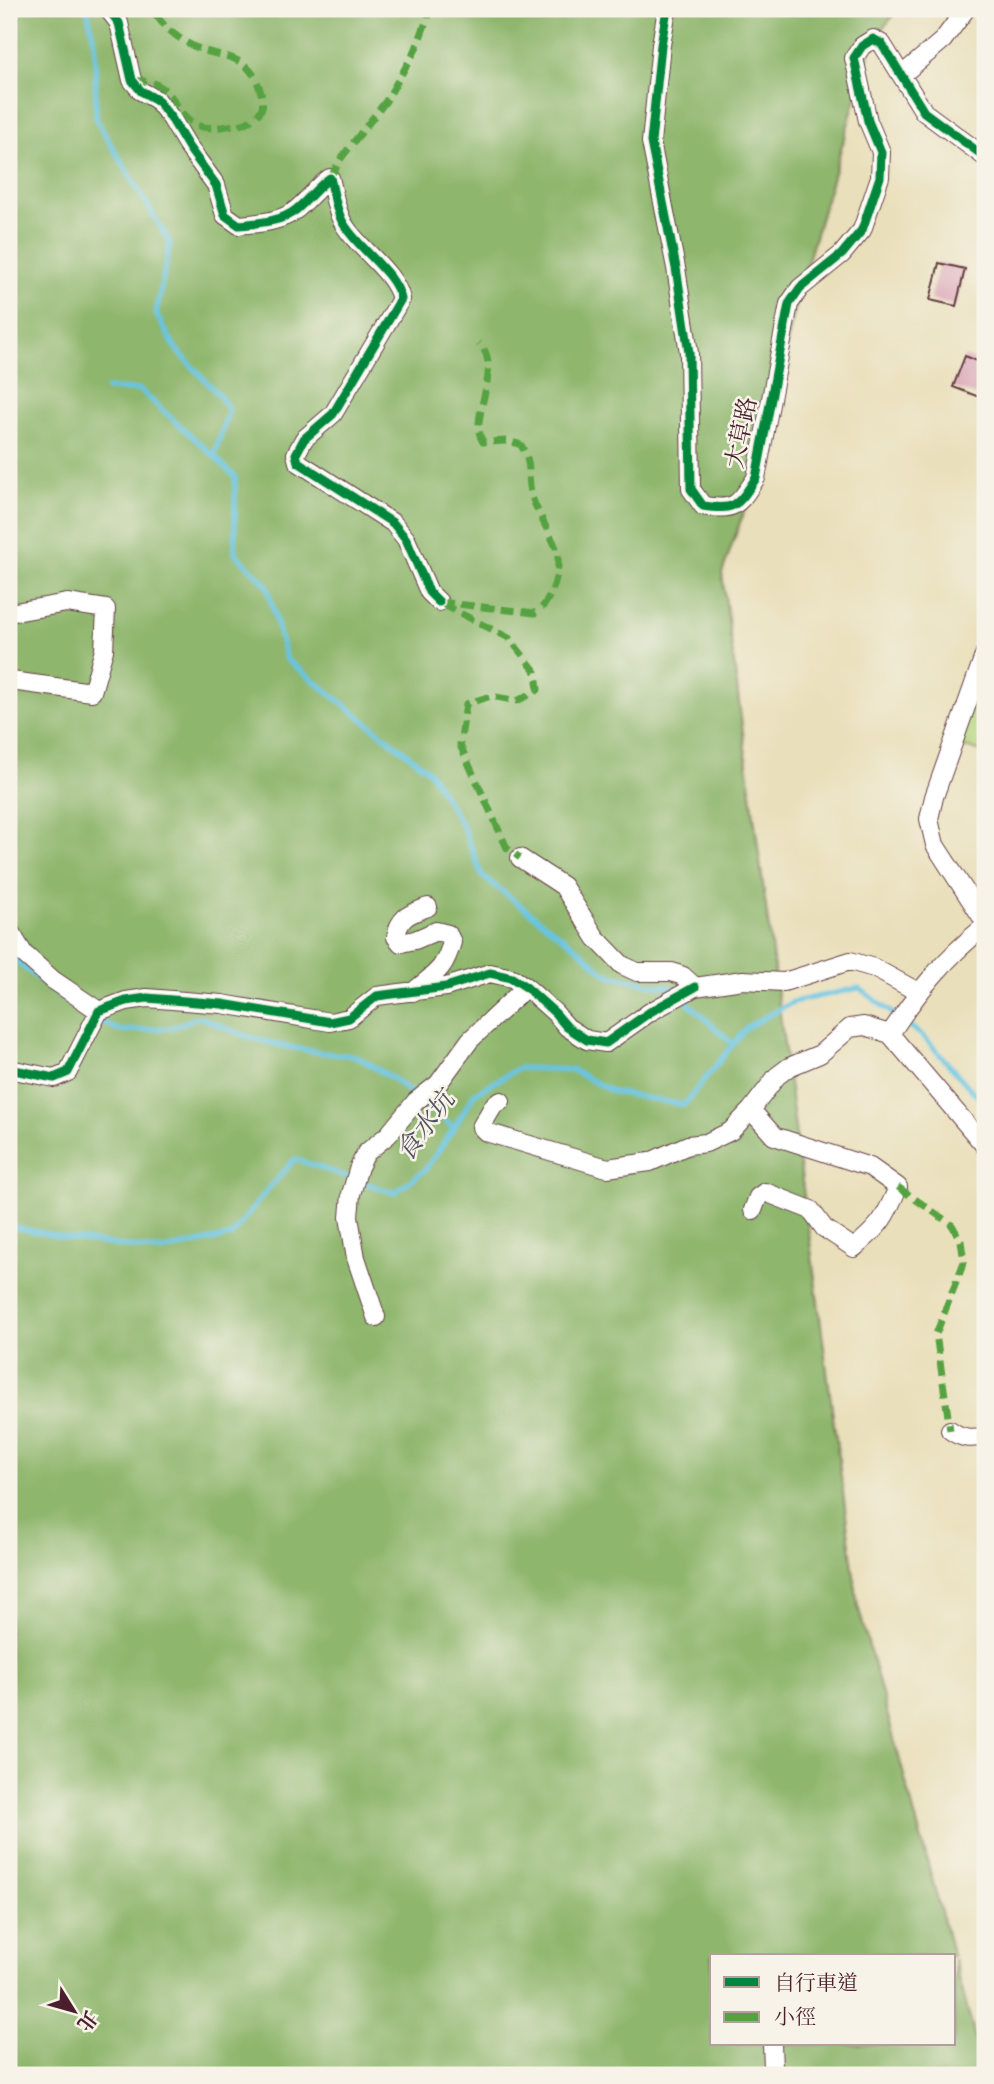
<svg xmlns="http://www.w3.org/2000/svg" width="994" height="2084" viewBox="0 0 994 2084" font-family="'Sorts Mill Goudy','Noto Serif TC',serif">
	<rect width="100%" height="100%" fill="#f7f3e8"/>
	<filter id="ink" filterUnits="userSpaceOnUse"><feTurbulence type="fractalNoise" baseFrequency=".0143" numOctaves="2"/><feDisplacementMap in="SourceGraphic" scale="14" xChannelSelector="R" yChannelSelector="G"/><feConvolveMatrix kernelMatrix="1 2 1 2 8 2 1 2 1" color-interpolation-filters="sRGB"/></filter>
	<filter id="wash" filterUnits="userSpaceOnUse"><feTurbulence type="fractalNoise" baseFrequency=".00686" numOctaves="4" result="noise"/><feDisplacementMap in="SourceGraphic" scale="28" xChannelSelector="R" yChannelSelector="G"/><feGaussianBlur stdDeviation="1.57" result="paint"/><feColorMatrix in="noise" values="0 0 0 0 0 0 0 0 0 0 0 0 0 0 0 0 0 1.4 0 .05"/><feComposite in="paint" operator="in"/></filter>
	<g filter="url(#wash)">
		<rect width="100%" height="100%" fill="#e9dfba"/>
		<path fill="#b3d57d" stroke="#7e7a54" stroke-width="2" d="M985,661V753L958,745Z"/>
		<path fill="#8eb66c" stroke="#6c6a4c" stroke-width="2" d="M9,9H899L873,40L800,288L756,478L722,573L858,1606L953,1956H712V2044H954V1959L985,2075H9Z"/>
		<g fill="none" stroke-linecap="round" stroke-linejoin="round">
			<path stroke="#66c5e4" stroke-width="5" d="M87,9L95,44L96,119L170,243L156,314L176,349L219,395L229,410L214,456L235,477V553L267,585L286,659L429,771L463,827L482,876L577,948L606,974L653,985L671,987L733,1044
				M107,389L140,390L214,456
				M9,956L80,1011L121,1031L171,1028L199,1017L245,1036L283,1046L324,1053L356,1056L395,1080L454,1128
				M9,1226L71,1239L160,1251L231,1236L268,1189L295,1159L394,1193L425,1170L454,1128L474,1094L519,1068L572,1070L613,1092L684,1105L747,1027L793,1002L859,988L924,1037L985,1105"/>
		</g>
		<g id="blocks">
			<path fill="#d69cb0" d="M939,263L965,269L956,306L930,300Z
				M965,356L985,364V383L979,397L953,387Z"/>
		</g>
	</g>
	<g filter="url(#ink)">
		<use href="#blocks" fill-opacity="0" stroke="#623c40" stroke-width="2"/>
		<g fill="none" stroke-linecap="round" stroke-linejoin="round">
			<g stroke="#623c40" stroke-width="20">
				<path id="minor" d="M108,9L119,23L132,80L141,91L157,100L171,118L189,148L216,185L225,215L239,225C258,223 282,222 297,209C309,199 317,187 330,178C334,193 336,213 345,226C360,250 395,272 401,299L333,414L304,439L296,454L298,462L393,523L406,539L429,592L439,602
					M667,9L661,45L651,142L676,268L689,353L691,489L703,506C736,511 738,505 756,478L789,304L800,288L842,254L862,230L880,177L881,152L868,121L854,58L862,46L873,39L882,44L924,112L985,157
					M903,74L943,40L966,9
					M9,613L67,603L106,609L104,650L92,692L11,681L9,684
					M985,653L934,797L929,819L935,845L985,922
					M520,858L563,886L596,938L622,965L637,972H672L683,976L695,987L743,980L784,982L850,961L874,968L918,992
					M9,930L24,954L53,980L99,1011
					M413,992C435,973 444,971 452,942L448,934L436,931L415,940L401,943L396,937C399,916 410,914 428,907
					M890,1034C919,990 944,959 985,926
					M9,1069L54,1078L68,1072L99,1011L126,1001L147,998L222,1004L330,1022L349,1018L377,996L446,987L490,973L512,978L526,987L555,1013L567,1027L587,1040L606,1043L650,1012L695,987
					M501,1101L494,1105L481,1127L486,1132L607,1168L650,1162L688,1145L706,1143L731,1131L751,1110L777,1076L789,1067L820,1054L850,1028L864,1026L890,1034L985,1146
					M751,1110L774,1136L870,1167L898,1187C885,1219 880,1226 854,1248L824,1228L811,1210L765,1192L758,1197L753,1210
					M376,1317L356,1258L349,1217L351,1194L359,1167L366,1153L388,1135L416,1101L438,1084L470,1040L526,987
					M950,1430C962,1439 971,1439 985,1436
					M772,2044L773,2068L778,2075"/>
			</g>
			<use href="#minor" stroke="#fff" stroke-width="18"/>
			<path stroke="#56a243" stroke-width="7" stroke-dasharray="14 7" stroke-linecap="butt" d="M132,80C140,81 151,81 158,85C177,95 179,119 199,126C209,130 225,126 236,125C245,125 253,120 259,113C264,107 263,100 261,93C249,49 221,61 191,45C174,36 162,25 152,9
				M330,178L342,157L386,101L415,51L431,9
				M439,602L535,613C552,604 563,566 556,548C549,530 536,512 531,493C527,472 533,466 521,445L510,441L483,442C467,419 505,368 479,343
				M442,604L509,638L536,672L538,690L517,701L491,696L466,704L460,745L507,848L520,858
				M898,1187L952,1225L961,1241L964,1262L936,1334L950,1430"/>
			<g stroke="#f7f3e8" stroke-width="13">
				<path id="cycleway" d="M108,9L119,23L132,80L141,91L157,100L171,118L189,148L216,185L225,215L239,225C258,223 282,222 297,209C309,199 317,187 330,178C334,193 336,213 345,226C360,250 395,272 401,299L333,414L304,439L296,454L298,462L393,523L406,539L429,592L439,602
					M667,9L661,45L651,142L676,268L689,353L691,489L703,506C736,511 738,505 756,478L789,304L800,288L842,254L862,230L880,177L881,152L868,121L854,58L862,46L873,39L882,44L924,112L985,157
					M9,1069L54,1078L68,1072L99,1011L126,1001L147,998L222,1004L330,1022L349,1018L377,996L446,987L490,973L512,978L526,987L555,1013L567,1027L587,1040L606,1043L650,1012L695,987"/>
			</g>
			<use href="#cycleway" stroke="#00873e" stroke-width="9"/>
		</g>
	</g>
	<g text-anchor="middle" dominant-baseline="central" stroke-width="5" stroke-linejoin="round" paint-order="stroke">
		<g font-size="24" fill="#4a1f2b" stroke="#f7f3e8">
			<text transform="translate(743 433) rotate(-78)">大草路</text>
		</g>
		<g font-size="26" font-style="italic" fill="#525162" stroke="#f7f3e8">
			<text transform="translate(427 1127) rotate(-54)">食水坑</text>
		</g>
	</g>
	<rect width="994" height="2084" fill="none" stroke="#f7f3e8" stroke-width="35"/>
	<rect x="710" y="1954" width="245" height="91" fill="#f7f3e8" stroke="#b29e9c" stroke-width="2"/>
	<rect x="724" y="1977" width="35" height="10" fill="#00873e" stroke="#b29e9c" stroke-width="2"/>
	<text x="774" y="1990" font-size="21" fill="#4a1f2b">自行車道</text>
	<rect x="724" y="2012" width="35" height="10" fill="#56a243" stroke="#b29e9c" stroke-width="2"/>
	<text x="774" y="2024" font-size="21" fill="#4a1f2b">小徑</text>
	<g transform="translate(74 2011) rotate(127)" stroke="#f7f3e8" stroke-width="5" paint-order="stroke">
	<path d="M0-5L12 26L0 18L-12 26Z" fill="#4a1f2b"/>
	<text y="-10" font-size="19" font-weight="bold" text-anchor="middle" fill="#4a1f2b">北</text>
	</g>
</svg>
